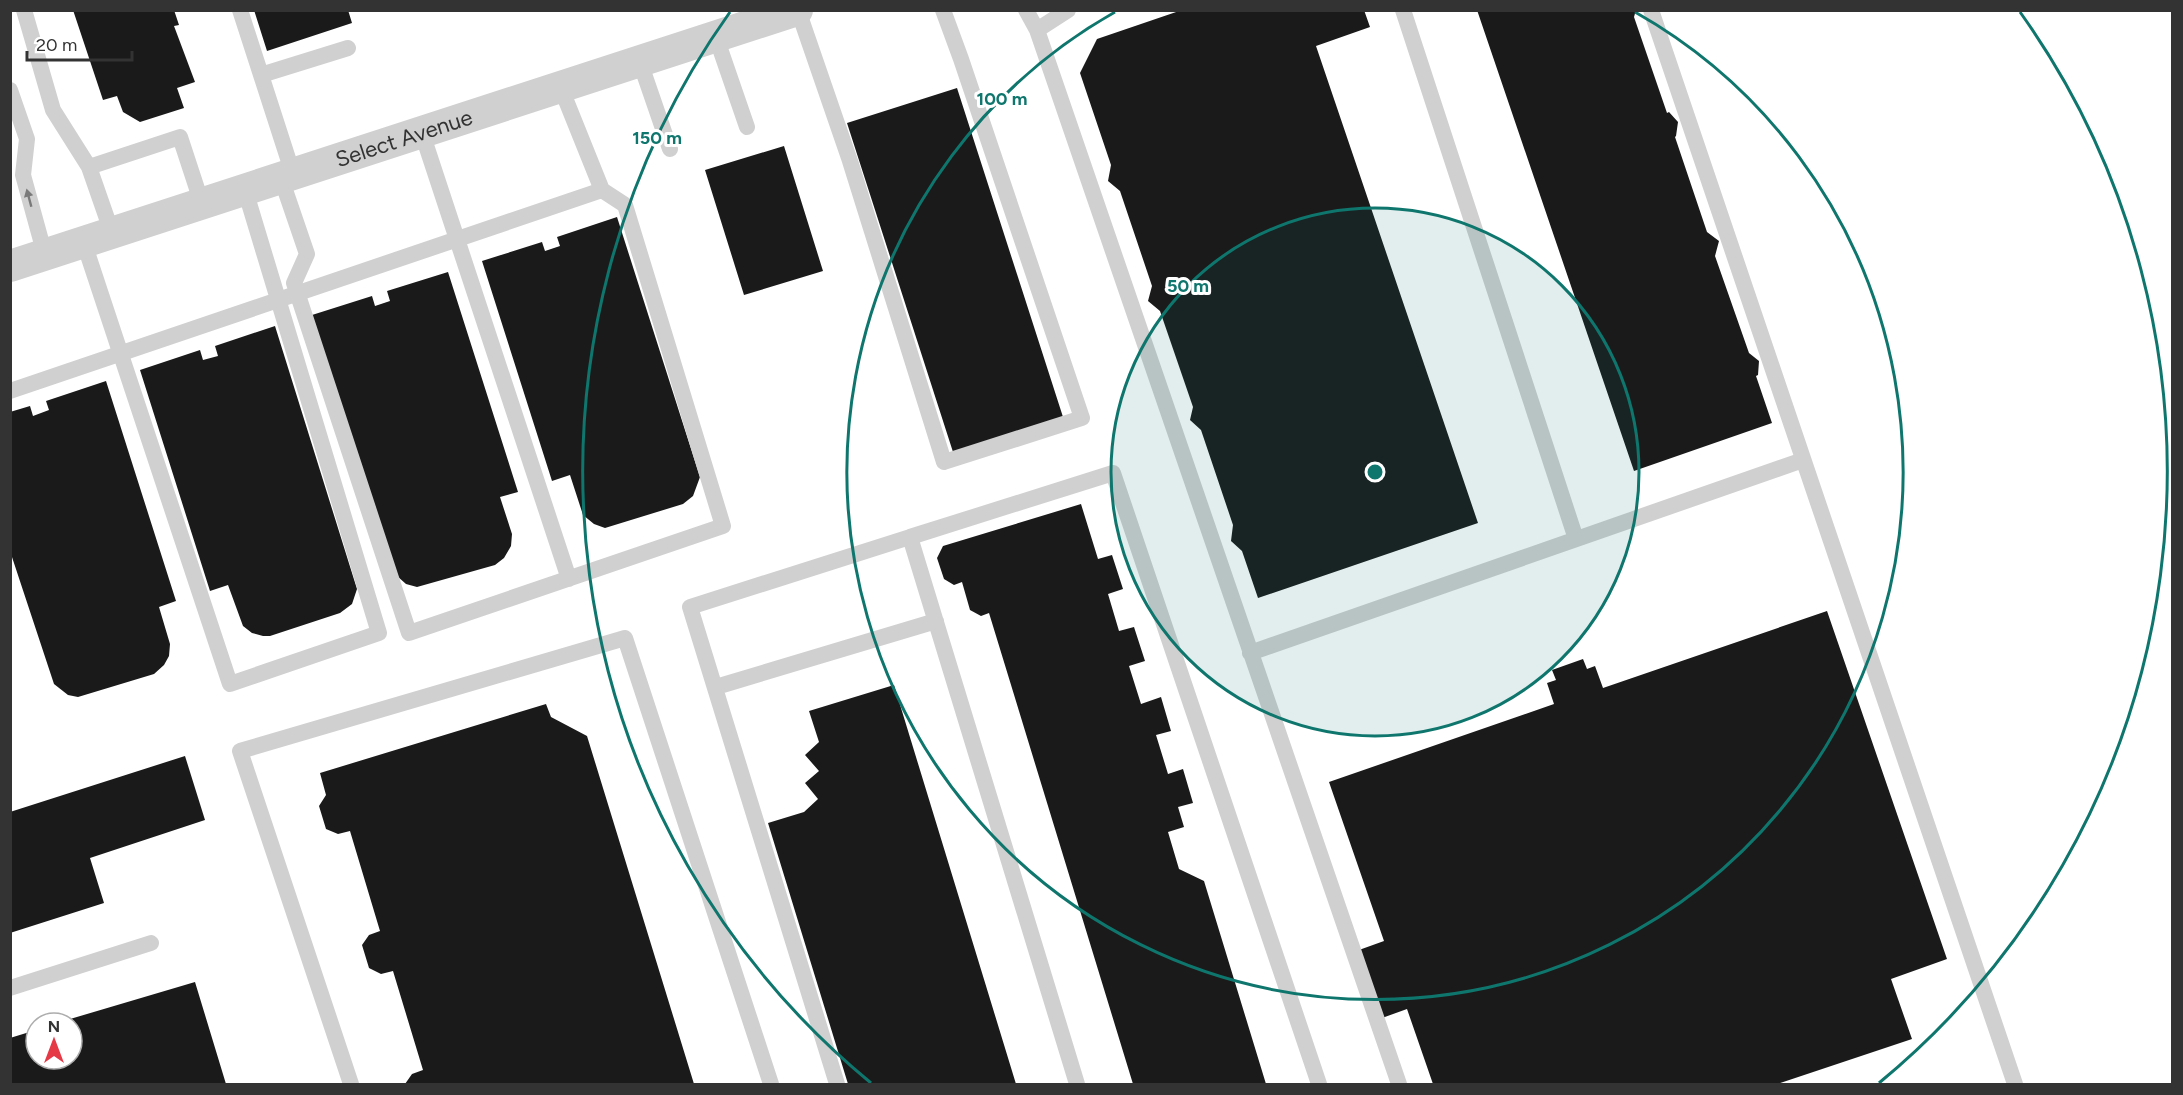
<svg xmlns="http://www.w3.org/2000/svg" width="2183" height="1095" viewBox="0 0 2183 1095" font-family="Figtree,sans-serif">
	<rect width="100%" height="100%" fill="#fff"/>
	<path fill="#1a1a1a" d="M73,10H174L179,25L174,26L195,82L177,88L184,108L140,122L123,112L117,96L103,100Z
		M254,10H348L352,23L267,51Z
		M1182,10H1364L1370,27L1316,46L1478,523L1258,598L1242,551L1231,541L1233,525L1201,430L1190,420L1193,407L1160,311L1148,301L1152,286L1120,191L1108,181L1111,165L1080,73L1097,39Z
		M1477,10H1636L1634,17L1667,113L1669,112L1678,122L1676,136L1675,137L1707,232L1719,241L1715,256L1749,353L1759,361L1758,375L1756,376L1772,423L1634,471Z
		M957,88L1063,417L953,452L847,123Z
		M784,146L823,271L744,295L705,170Z
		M617,217L700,477L693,496L683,504L605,528L594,524L583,515L570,475L552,481L482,261L542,242L545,251L560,246L557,237Z
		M448,272L518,492L500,497L512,534L511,546L504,558L495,565L417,587L406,584L397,576L312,315L372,296L375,306L390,301L387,291Z
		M275,326L357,589L352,604L340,613L270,636H263L252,633L243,626L228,585L210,591L140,370L200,350L203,360L218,356L215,346Z
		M106,381L176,601L159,607L170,644L169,656L164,665L154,674L78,697L68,695L54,684L10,551V412L30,406L33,416L49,410L46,401Z
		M1081,504L1098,559L1112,555L1123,589L1108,594L1119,631L1134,627L1145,661L1129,666L1141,704L1161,697L1171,731L1156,735L1168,774L1183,769L1193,803L1178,807L1184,827L1168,832L1179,869L1204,881L1266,1084H1133L989,613L981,616L970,610L962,582L954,585L944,579L937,558L943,546Z
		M1827,611L1947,959L1891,979L1912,1039L1777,1084H1433L1407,1009L1382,1018L1359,950L1384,941L1329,782L1554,704L1547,683L1556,680L1552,670L1583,659L1587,669L1595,666L1603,688Z
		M894,685L1016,1084H848L768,823L804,812L818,799L805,783L819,771L805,755L819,742L809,711Z
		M546,704L551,717L587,736L694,1084H405L412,1074L423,1070L393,971L381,974L369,968L362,945L369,935L380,931L350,831L338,834L326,829L319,806L326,795L320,773Z
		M185,756L205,820L90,858L104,903L10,933V812Z
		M195,982L226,1084H10V1038L36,1030V1059H72V1023L60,1022Z"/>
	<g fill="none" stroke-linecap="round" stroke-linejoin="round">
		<path stroke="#d0d0d0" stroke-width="16" d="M24,10L53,110L89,167
			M240,10L293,174
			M798,10L850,161L944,462L1082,418L961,59L943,10
			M1026,10L1037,30L1399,1084
			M1403,10L1576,539
			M1651,10L2015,1084
			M1037,30L1068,10
			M716,37L747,127
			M640,62L670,149
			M261,75L348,48
			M10,90L27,139L23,175L45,255
			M422,133L569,579
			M281,178L307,254L294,283L409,633L723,526L625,205L602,190L561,88
			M112,233L89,167L180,137L202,204
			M82,237L230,684L379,633L245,190
			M10,391L602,190
			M910,537L1113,473L1319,1084
			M1250,653L1803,460
			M716,687L936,621
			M10,988L151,943
			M351,1084L240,751L625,638L771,1084
			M837,1084L690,607L910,537L1077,1084"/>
		<path stroke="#d0d0d0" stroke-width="32" id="s1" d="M10,266L797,10"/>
	</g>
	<defs><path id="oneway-solid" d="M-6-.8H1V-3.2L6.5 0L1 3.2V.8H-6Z" transform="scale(1.5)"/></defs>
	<use fill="#7a7a7a" href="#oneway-solid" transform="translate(29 198) rotate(-105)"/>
	<circle cx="1375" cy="472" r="264" fill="#0f766e" fill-opacity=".12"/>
	<g fill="none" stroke="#0f766e" stroke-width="3">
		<circle cx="1375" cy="472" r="264"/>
		<path d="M1635 12A528 528 0 1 1 1115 12"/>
		<path d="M871 1083A792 792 0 0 1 730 12M2020 12A792 792 0 0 1 1879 1083"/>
	</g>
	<g text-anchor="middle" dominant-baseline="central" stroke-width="6" stroke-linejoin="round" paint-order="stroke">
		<g font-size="22" fill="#333" stroke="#fff">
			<text stroke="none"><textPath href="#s1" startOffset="414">Select Avenue</textPath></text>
		</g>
	</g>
	<circle cx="1375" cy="472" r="9" fill="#0f766e" stroke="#fff" stroke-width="3"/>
	<g font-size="18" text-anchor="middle" font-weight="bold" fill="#0f766e" stroke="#fff" stroke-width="6" stroke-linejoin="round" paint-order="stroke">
		<text x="1002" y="105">100 m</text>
		<text x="657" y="144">150 m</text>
		<text x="1188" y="292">50 m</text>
	</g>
	<rect width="2183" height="1095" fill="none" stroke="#333333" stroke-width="24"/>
	<g transform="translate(54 1041)"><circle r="28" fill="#ffffff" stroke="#adadad" stroke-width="1.5"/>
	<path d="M0-4.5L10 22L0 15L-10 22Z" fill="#e63946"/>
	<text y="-9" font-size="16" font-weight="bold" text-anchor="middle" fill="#333333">N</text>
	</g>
	<path d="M27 51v9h105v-9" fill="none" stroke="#333333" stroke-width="3"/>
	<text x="36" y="51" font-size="18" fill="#333333" stroke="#ffffff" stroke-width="4.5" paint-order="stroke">20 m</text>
</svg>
